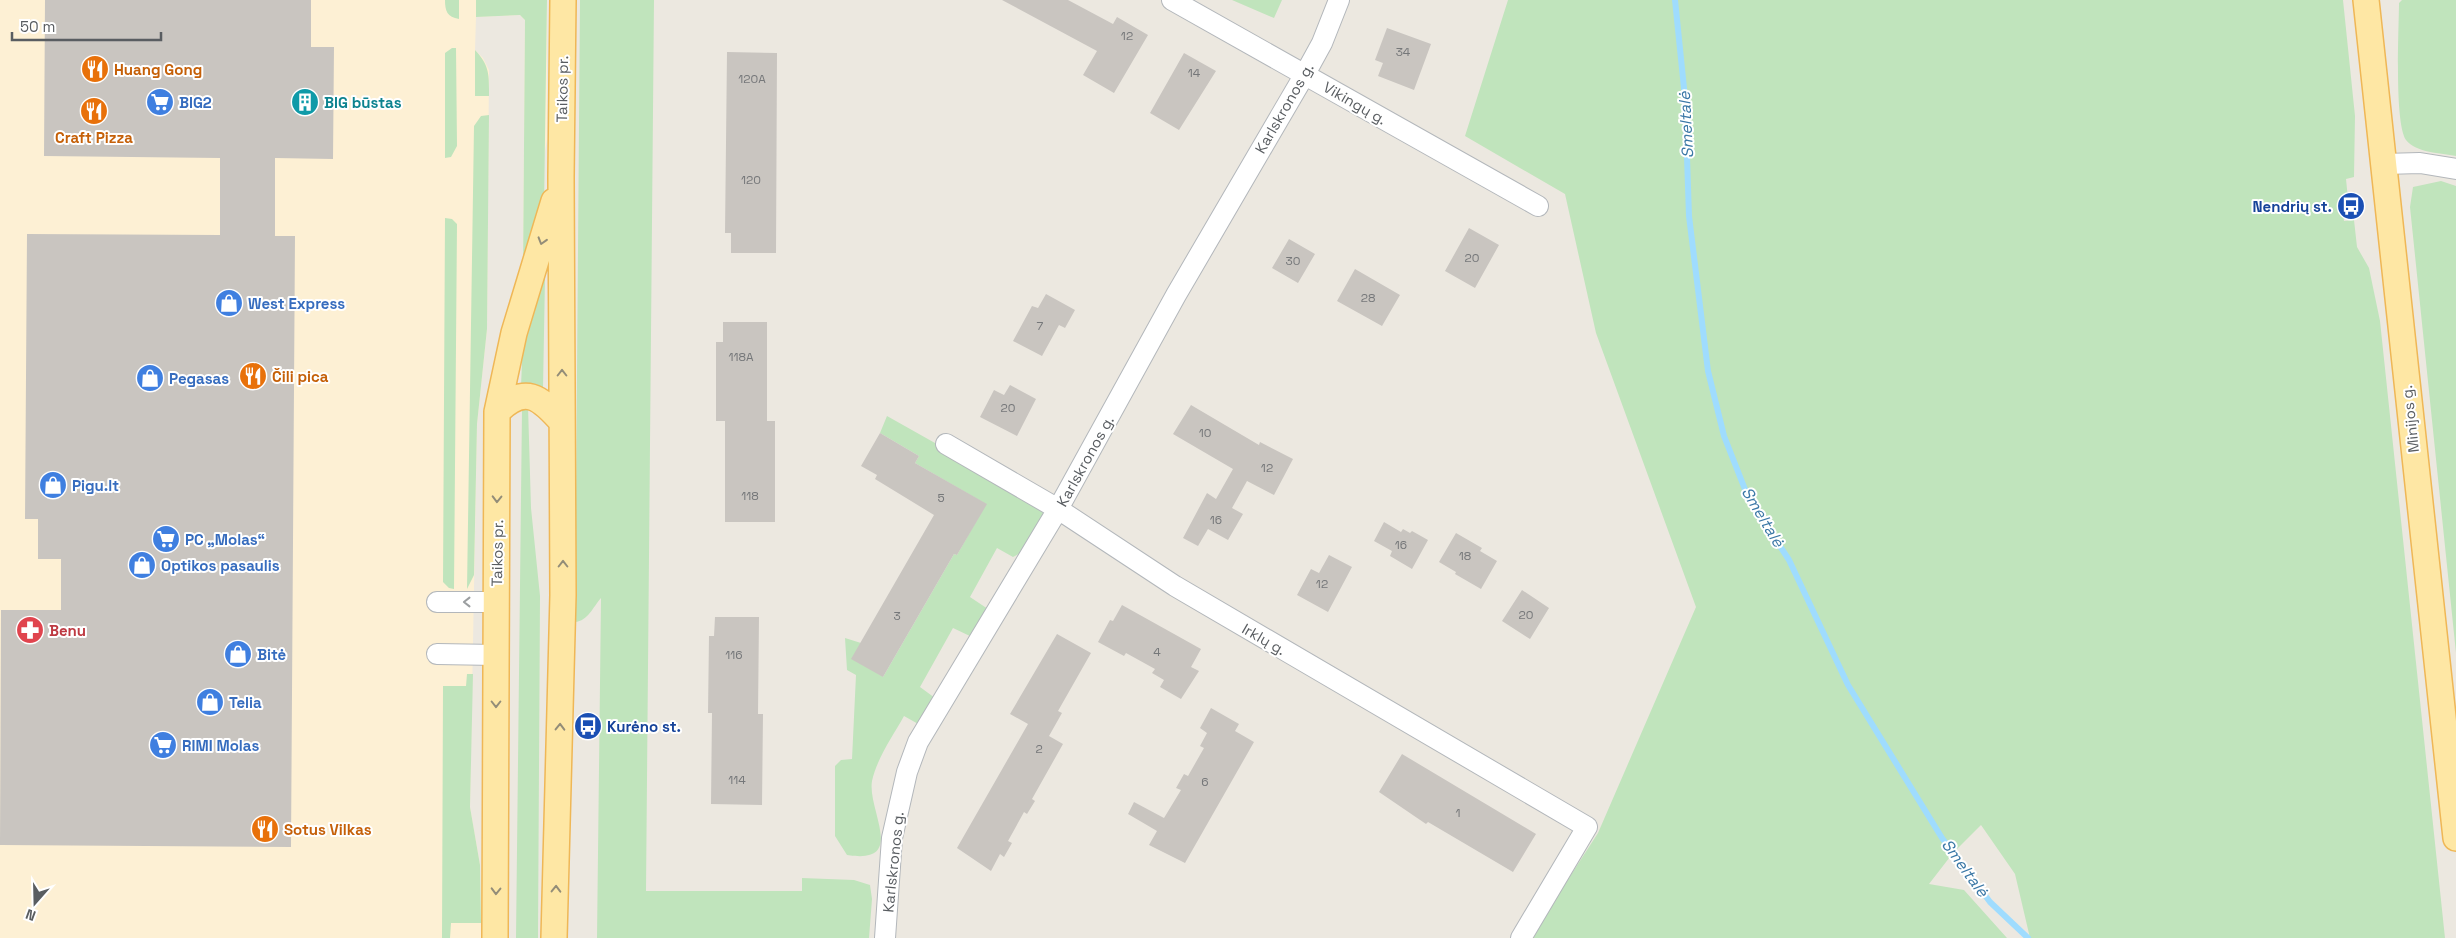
<svg xmlns="http://www.w3.org/2000/svg" width="2456" height="938" viewBox="0 0 2456 938" font-family="'Space Grotesk',sans-serif">
	<rect width="100%" height="100%" fill="#ece8e0"/>
	<path fill="#fdf0d4" d="M0,0H547V140L523,273L525,20L520,15L476,17L475,50L483,58L489,70L487,329L477,424L470,807L480,865L481,938H0Z"/>
	<path fill="#c0e4bc" d="M445,0H459V19C447,17 445,11 445,0Z
		M476,0H547L544,208L523,273L525,20L520,15L476,17Z
		M580,0H654L646,891H802V878L854,880L870,885L872,899L869,938H597L601,598C593,607 588,621 575,622Z
		M1232,0H1282L1274,18Z
		M1508,0H2343L2355,116L2354,177L2346,179L2348,199L2341,200L2344,221L2354,220L2357,247L2369,268L2380,321L2445,938H2030L2015,874L1981,825L1953,853L1929,884L1964,890L2007,938H1530L1598,833L1696,607L1596,333L1565,194L1465,136Z
		M2402,0H2456V156C2441,153 2416,153 2406,140C2394,122 2399,28 2399,3Z
		M452,48H456L457,146L451,157L445,158V53Z
		M475,50C490,66 489,75 489,96H475Z
		M489,115L487,329L477,424L474,575L467,589L474,126L481,116Z
		M2441,181L2456,186V653L2410,207L2413,187Z
		M445,218L452,219L457,224L454,589L449,588L443,582Z
		M543,274L545,277L543,389L521,386L523,339Z
		M528,406L531,508L540,596L538,938H516L522,409Z
		M887,416L1040,502L1044,511C1040,526 1027,552 1013,557L997,548L970,597L988,609L972,637L953,628L920,687L935,698L920,725L904,716C893,736 877,758 872,781C867,810 908,865 847,855L835,836V766L841,760L852,759L856,675L847,670L845,638L861,643L883,677L954,554L957,555L986,504L915,463L919,456L880,433Z
		M467,674H473L470,807L480,865L481,923H451L450,938H442L443,686H466Z"/>
	<g fill="none" stroke-linecap="round" stroke-linejoin="round">
		<path stroke="#9fdcfe" stroke-width="6" d="M1675,0L1685,98L1689,216L1708,371L1724,436L1748,497L1789,560L1848,685L1942,838L1990,902L2028,938"/>
	</g>
	<path fill="#c9c5c0" d="M45,0H311V47H334L333,159L275,158V236H295L291,847L0,845L1,610H61V559H38V519H25L27,234L220,235V158L44,156Z
		M1002,0H1068L1113,24L1117,17L1148,35L1114,93L1083,75L1097,51Z
		M1387,28L1431,44L1414,90L1378,76L1383,63L1375,60Z
		M727,52L777,53L776,253H731V233H725Z
		M1184,53L1216,71L1179,130L1150,113Z
		M1469,228L1499,245L1475,288L1445,271Z
		M1289,239L1315,254L1298,283L1272,268Z
		M1355,269L1400,295L1382,326L1337,301Z
		M1046,294L1075,310L1065,328L1059,325L1042,356L1013,341L1032,306L1038,308Z
		M723,322H767V421H775V522H725V421H716V342H723Z
		M1010,385L1036,399L1017,436L980,417L994,390L1004,395Z
		M1191,405L1259,445L1260,442L1293,459L1274,495L1247,481L1232,508L1243,514L1228,540L1208,529L1198,546L1183,538L1207,493L1216,499L1233,469L1173,434Z
		M880,433L919,456L915,463L987,504L957,555L954,554L883,677L851,659L934,515L875,479L877,475L861,466Z
		M1384,522L1401,532L1403,529L1410,533L1412,531L1428,540L1412,569L1390,556L1392,551L1374,541Z
		M1456,533L1482,548L1480,551L1497,561L1481,589L1455,574L1456,572L1439,562Z
		M1329,555L1352,567L1328,612L1297,595L1311,569L1319,573Z
		M1522,590L1549,608L1530,639L1502,621Z
		M1122,605L1201,649L1191,667L1199,671L1181,699L1160,687L1164,680L1152,673L1155,669L1126,653L1124,656L1098,642L1110,620L1113,621Z
		M715,617H759L758,714H763L762,805L711,804L712,713H708L709,636H714Z
		M1057,634L1091,653L1058,711L1062,713L1049,736L1063,744L1032,799L1035,801L1027,814L1024,812L1008,841L1012,843L1004,857L1000,854L991,871L957,848L1028,724L1010,714Z
		M1211,708L1239,724L1235,731L1254,742L1185,863L1149,845L1157,831L1128,814L1134,802L1164,818L1181,790L1176,788L1184,774L1188,776L1204,748L1200,746L1207,733L1200,728Z
		M1402,754L1536,834L1513,872L1428,822L1426,824L1379,792Z"/>
	<g fill="none" stroke-linecap="round" stroke-linejoin="round">
		<g stroke="#b3b7bb" stroke-width="22">
			<path id="minor" d="M1172,0L1538,206
				M2384,164L2420,163L2456,169
				M946,444L1058,509L1175,586L1587,827L1521,938
				M437,602H496
				M437,654L496,655
				M885,938L892,838L907,772L918,742L1058,509L1176,295L1305,74L1322,43L1339,0"/>
		</g>
		<g stroke="#efb756" stroke-width="28">
			<path id="major" d="M2366,0L2456,838
				M497,412C525,384 540,397 562,422
				M495,938L497,412L514,333L554,201
				M554,938L563,595L561,177L563,0"/>
		</g>
		<use href="#minor" stroke="#fff" stroke-width="20"/>
		<use href="#major" stroke="#fee7a4" stroke-width="25"/>
	</g>
	<defs><path id="oneway-chevron" d="M-2-3.5L2.5 0L-2 3.5" fill="none" stroke-width="1.6" stroke-linecap="round" stroke-linejoin="round" transform="scale(1.25)"/></defs>
	<g stroke="#938d78">
		<use href="#oneway-chevron" transform="translate(542 241) rotate(107)"/>
		<use href="#oneway-chevron" transform="translate(562 373) rotate(-90)"/>
		<use href="#oneway-chevron" transform="translate(497 499) rotate(91)"/>
		<use href="#oneway-chevron" transform="translate(563 564) rotate(-90)"/>
		<use href="#oneway-chevron" transform="translate(496 704) rotate(90)"/>
		<use href="#oneway-chevron" transform="translate(560 727) rotate(-89)"/>
		<use href="#oneway-chevron" transform="translate(556 889) rotate(-89)"/>
		<use href="#oneway-chevron" transform="translate(496 891) rotate(91)"/>
	</g>
	<use stroke="#9b9ea0" href="#oneway-chevron" transform="translate(467 602) rotate(-180)"/>
	<defs>
		<g id="restaurant-disc" transform="scale(1.4375)"><circle r="9.5" fill="#e8710a" stroke="#fff"/><path d="M-5-6h1v4h1v-4h1v4h1v-4h1v5L-1.5 .5V6h-2V.5L-5-1ZM5-6V6H3V1.5H1.5Q1.5-4 5-6Z" fill="#fff"/></g>
		<g id="supermarket-disc" transform="scale(1.4375)"><circle r="9.5" fill="#3f7fe0" stroke="#fff"/><path d="M-6-5.5h2.5l.6 2H6L4.5 2H-2.5L-4.4-4H-6ZM-1.5 3.2a1.3 1.3 0 1 0 .1 0ZM3 3.2a1.3 1.3 0 1 0 .1 0Z" fill="#fff"/></g>
		<g id="building-disc" transform="scale(1.4375)"><circle r="9.5" fill="#0f9aa8" stroke="#fff"/><path d="M-4-6H4V6H1V3H-1V6H-4ZM-2.5-4.3h1.7v1.8h-1.7ZM.8-4.3h1.7v1.8H.8ZM-2.5-1h1.7V.8h-1.7ZM.8-1h1.7V.8H.8Z" fill="#fff"/></g>
		<g id="bus-disc" transform="scale(1.4375)"><circle r="9.5" fill="#1a4fb4" stroke="#fff"/><path d="M-5-6H5V4H4V6H2V4H-2V6H-4V4H-5ZM-3.5-4V0h7V-4ZM-3.5 1.2v1.5H-2V1.2ZM2 1.2v1.5H3.5V1.2Z" fill="#fff"/></g>
		<g id="shop-disc" transform="scale(1.4375)"><circle r="9.5" fill="#3f7fe0" stroke="#fff"/><path d="M-5-2.5h2.3a2.7 3.5 0 0 1 5.4 0H5L5.5 6h-11ZM-1.5-2.5h3a1.5 2.3 0 0 0-3 0Z" fill="#fff"/></g>
		<g id="pharmacy-disc" transform="scale(1.4375)"><circle r="9.5" fill="#e0444e" stroke="#fff"/><path d="M-2-6h4v4h4v4h-4v4h-4v-4h-4v-4h4Z" fill="#fff"/></g>
	</defs>
	<g fill-rule="evenodd">
		<use href="#restaurant-disc" x="95" y="69"/>
		<use href="#supermarket-disc" x="160" y="102"/>
		<use href="#building-disc" x="305" y="102"/>
		<use href="#restaurant-disc" x="94" y="111"/>
		<use href="#bus-disc" x="2351" y="206"/>
		<use href="#shop-disc" x="229" y="303"/>
		<use href="#restaurant-disc" x="253" y="376"/>
		<use href="#shop-disc" x="150" y="378"/>
		<use href="#shop-disc" x="53" y="485"/>
		<use href="#supermarket-disc" x="166" y="539"/>
		<use href="#shop-disc" x="142" y="565"/>
		<use href="#pharmacy-disc" x="30" y="630"/>
		<use href="#shop-disc" x="238" y="654"/>
		<use href="#shop-disc" x="210" y="702"/>
		<use href="#bus-disc" x="588" y="726"/>
		<use href="#supermarket-disc" x="163" y="745"/>
		<use href="#restaurant-disc" x="265" y="829"/>
	</g>
	<g text-anchor="middle" dominant-baseline="central" stroke-width="4" stroke-linejoin="round" paint-order="stroke">
		<g font-size="12" fill="#757779">
			<text x="1127" y="36">12</text>
			<text x="1403" y="52">34</text>
			<text x="1194" y="73">14</text>
			<text x="752" y="79">120A</text>
			<text x="751" y="180">120</text>
			<text x="1472" y="258">20</text>
			<text x="1293" y="261">30</text>
			<text x="1368" y="298">28</text>
			<text x="1040" y="326">7</text>
			<text x="741" y="357">118A</text>
			<text x="1008" y="408">20</text>
			<text x="1205" y="433">10</text>
			<text x="1267" y="468">12</text>
			<text x="750" y="496">118</text>
			<text x="941" y="498">5</text>
			<text x="1216" y="520">16</text>
			<text x="1401" y="545">16</text>
			<text x="1465" y="556">18</text>
			<text x="1322" y="584">12</text>
			<text x="1526" y="615">20</text>
			<text x="897" y="616">3</text>
			<text x="1157" y="652">4</text>
			<text x="734" y="655">116</text>
			<text x="1039" y="749">2</text>
			<text x="737" y="780">114</text>
			<text x="1205" y="782">6</text>
			<text x="1458" y="813">1</text>
		</g>
		<g font-size="15" font-weight="bold" fill="#c56008" stroke="#fff" text-anchor="start">
			<text x="114" y="69">Huang Gong</text>
			<text x="94" y="137" text-anchor="middle">Craft Pizza</text>
			<text x="272" y="376">Čili pica</text>
			<text x="284" y="829">Sotus Vilkas</text>
		</g>
		<g font-size="15" fill="#595d61" stroke="#fff">
			<text transform="translate(562 89) rotate(-89)">Taikos pr.</text>
			<text transform="translate(1355 103) rotate(30)">Vikingų g.</text>
			<text transform="translate(1284 108) rotate(-60)">Karlskronos g.</text>
			<text transform="translate(2410 419) rotate(-96)">Minijos g.</text>
			<text transform="translate(1085 461) rotate(-61)">Karlskronos g.</text>
			<text transform="translate(497 553) rotate(-89)">Taikos pr.</text>
			<text transform="translate(1264 639) rotate(30)">Irklų g.</text>
			<text transform="translate(893 862) rotate(-84)">Karlskronos g.</text>
		</g>
		<g font-size="15" font-weight="bold" fill="#366cbe" stroke="#fff" text-anchor="start">
			<text x="179" y="102">BIG2</text>
			<text x="248" y="303">West Express</text>
			<text x="169" y="378">Pegasas</text>
			<text x="72" y="485">Pigu.lt</text>
			<text x="185" y="539">PC „Molas“</text>
			<text x="161" y="565">Optikos pasaulis</text>
			<text x="257" y="654">Bitė</text>
			<text x="229" y="702">Telia</text>
			<text x="182" y="745">RIMI Molas</text>
		</g>
		<g font-size="15" font-weight="bold" fill="#0d838f" stroke="#fff" text-anchor="start">
			<text x="324" y="102">BIG būstas</text>
		</g>
		<g font-size="15" font-weight="bold" fill="#164399" stroke="#fff" text-anchor="end">
			<text x="2332" y="206">Nendrių st.</text>
			<text x="607" y="726" text-anchor="start">Kurėno st.</text>
		</g>
		<g font-size="15" font-weight="bold" fill="#be3a42" stroke="#fff" text-anchor="start">
			<text x="49" y="630">Benu</text>
		</g>
		<g font-size="16" font-style="italic" fill="#3b78a6" stroke="#fff">
			<text transform="translate(1686 125) rotate(-93)">Smeltalė</text>
			<text transform="translate(1763 517) rotate(59)">Smeltalė</text>
			<text transform="translate(1965 868) rotate(54)">Smeltalė</text>
		</g>
	</g>
	<g transform="translate(35 903) rotate(200)" stroke="#ffffff" stroke-width="4" paint-order="stroke">
	<path d="M0-4L9 19L0 12L-9 19Z" fill="#595d61"/>
	<text y="-8" font-size="14" font-weight="bold" text-anchor="middle" fill="#595d61">N</text>
	</g>
	<path d="M12 32v8h149v-8" fill="none" stroke="#595d61" stroke-width="2.5"/>
	<text x="20" y="32" font-size="15" fill="#595d61" stroke="#ffffff" stroke-width="4" paint-order="stroke">50 m</text>
</svg>
